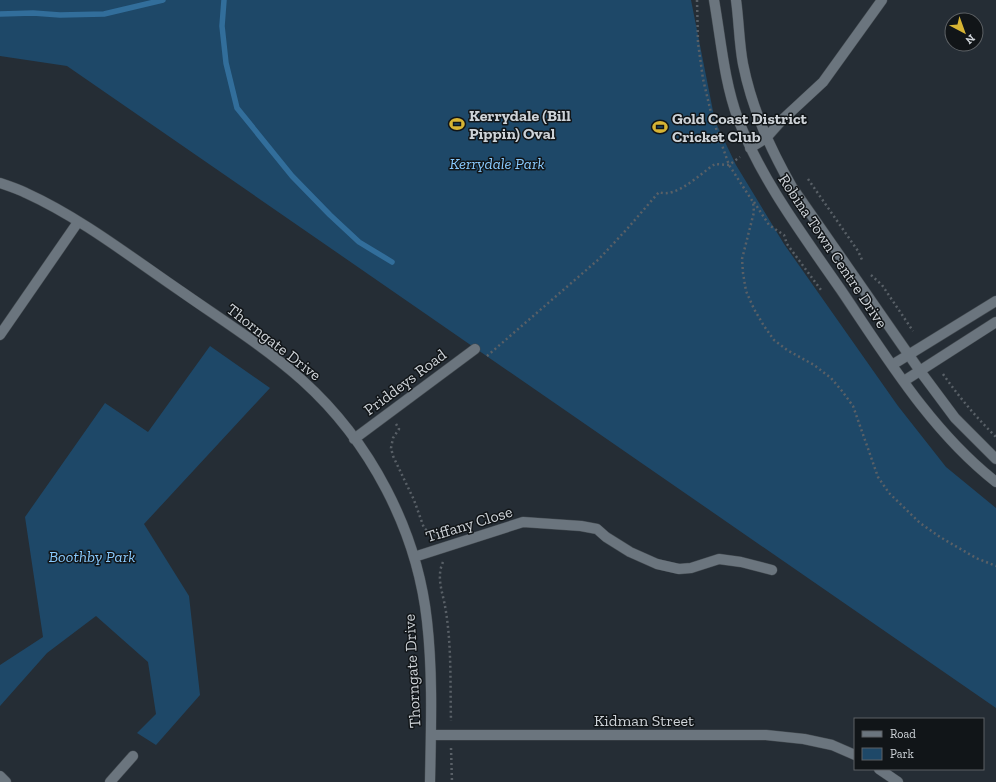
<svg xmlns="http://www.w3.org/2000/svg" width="996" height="782" viewBox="0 0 996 782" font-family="'Zilla Slab',serif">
	<rect width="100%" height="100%" fill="#252d35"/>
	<path fill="#1e4868" d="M0,0H691L715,121L736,165L784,244L898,406L946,467L996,508V708L67,66L0,56Z
		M210,346L270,388L144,524L189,596L200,695L156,745L137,733L156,714L148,662L96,616L47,653L0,706V665L43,637L25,517L105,403L148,432Z"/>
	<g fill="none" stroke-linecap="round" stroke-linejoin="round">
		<path stroke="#326e9b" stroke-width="5.5" d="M224,0L222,26L226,63L237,108L292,176L330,215L359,242L392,262
			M0,14L33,13L60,15L104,14L163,0"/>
		<g stroke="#444b51" stroke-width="11">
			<path id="minor" d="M714,0C721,40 724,81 738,119C762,181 803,235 841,290C887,358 931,431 996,482
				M736,0C739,21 739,43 743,64C752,109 770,148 792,187L920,371L955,418L996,459
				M750,148L766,138L782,120L823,82L882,0
				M0,183C9,186 18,189 26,193C81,218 132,258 182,292C222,320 265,347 302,380C370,441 417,530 427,621C433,674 431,729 430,782
				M0,335L78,222
				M892,365L996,301
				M904,381L996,322
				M354,439L475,349
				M414,557L523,522L581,526L597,529L606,537L630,552L657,564L679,569L691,568L719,559L741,562L772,570
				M431,735H766L804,739L832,745L855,755
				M879,769L898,782
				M0,776L6,782
				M110,782L133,756"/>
		</g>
		<path stroke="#596067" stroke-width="2.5" stroke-dasharray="2 3" stroke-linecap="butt" d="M697,0L698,43L703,79L712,117L729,165L753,202L754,212L742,259L743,273L746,291L754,309L764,326L774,340L787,350L814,365L831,378L842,391L853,406L878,477L889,493L920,523L940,537L976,558L996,566
			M808,179L858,251L863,262
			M754,202L769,225L784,235L787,244L821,290
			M871,275L882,285L913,331
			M487,356L599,259L627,229L659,192C676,199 701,173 715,164L729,165L740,157
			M943,374C959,397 976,417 996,437
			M396,424L399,429L393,438L391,448L393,456L414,500L424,528L429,532L437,535
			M443,562C437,575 441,588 444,601C452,640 450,681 451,721
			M451,748L452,782"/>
		<use href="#minor" stroke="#6b757e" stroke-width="10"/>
	</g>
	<defs>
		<g id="stadium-bare" transform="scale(1.2)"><path d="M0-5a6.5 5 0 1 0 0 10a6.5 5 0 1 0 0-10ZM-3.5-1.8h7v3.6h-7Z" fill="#d7b434" stroke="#111518" stroke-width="2.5" paint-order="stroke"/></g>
	</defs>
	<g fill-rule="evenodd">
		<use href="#stadium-bare" x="457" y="124"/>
		<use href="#stadium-bare" x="660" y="127"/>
	</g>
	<g text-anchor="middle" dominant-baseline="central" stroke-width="3" stroke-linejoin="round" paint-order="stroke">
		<g font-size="16" font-weight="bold" fill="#ced3d8" stroke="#111518" text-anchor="start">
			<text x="469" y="115">Kerrydale (Bill<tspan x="469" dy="18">Pippin) Oval</tspan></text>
			<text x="672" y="118">Gold Coast District<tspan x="672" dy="18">Cricket Club</tspan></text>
		</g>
		<g font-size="16" font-style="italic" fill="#89cafe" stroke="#111518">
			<text x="497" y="163">Kerrydale Park</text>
			<text x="92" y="556">Boothby Park</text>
		</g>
		<g font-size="16" fill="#ced3d8" stroke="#111518">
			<text transform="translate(833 251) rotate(56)">Robina Town Centre Drive</text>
			<text transform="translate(274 342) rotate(38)">Thorngate Drive</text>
			<text transform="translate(405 382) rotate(-37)">Priddeys Road</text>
			<text transform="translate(469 524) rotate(-17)">Tiffany Close</text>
			<text transform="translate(412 671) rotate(-93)">Thorngate Drive</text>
			<text x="644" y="720">Kidman Street</text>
		</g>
	</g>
	<rect x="854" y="718" width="130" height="52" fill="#111518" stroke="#5d6165"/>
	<rect x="862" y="731" width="20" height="6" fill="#6b757e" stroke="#5d6165"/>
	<text x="890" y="738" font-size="12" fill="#ced3d8">Road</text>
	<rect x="862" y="748" width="20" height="12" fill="#1e4868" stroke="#5d6165"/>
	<text x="890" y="758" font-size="12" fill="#ced3d8">Park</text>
	<g transform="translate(964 32) rotate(139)"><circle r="19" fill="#111518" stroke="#5d6165"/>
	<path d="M0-3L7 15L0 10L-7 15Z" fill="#d7b434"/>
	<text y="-6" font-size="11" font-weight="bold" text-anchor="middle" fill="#ced3d8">N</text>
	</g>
</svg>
